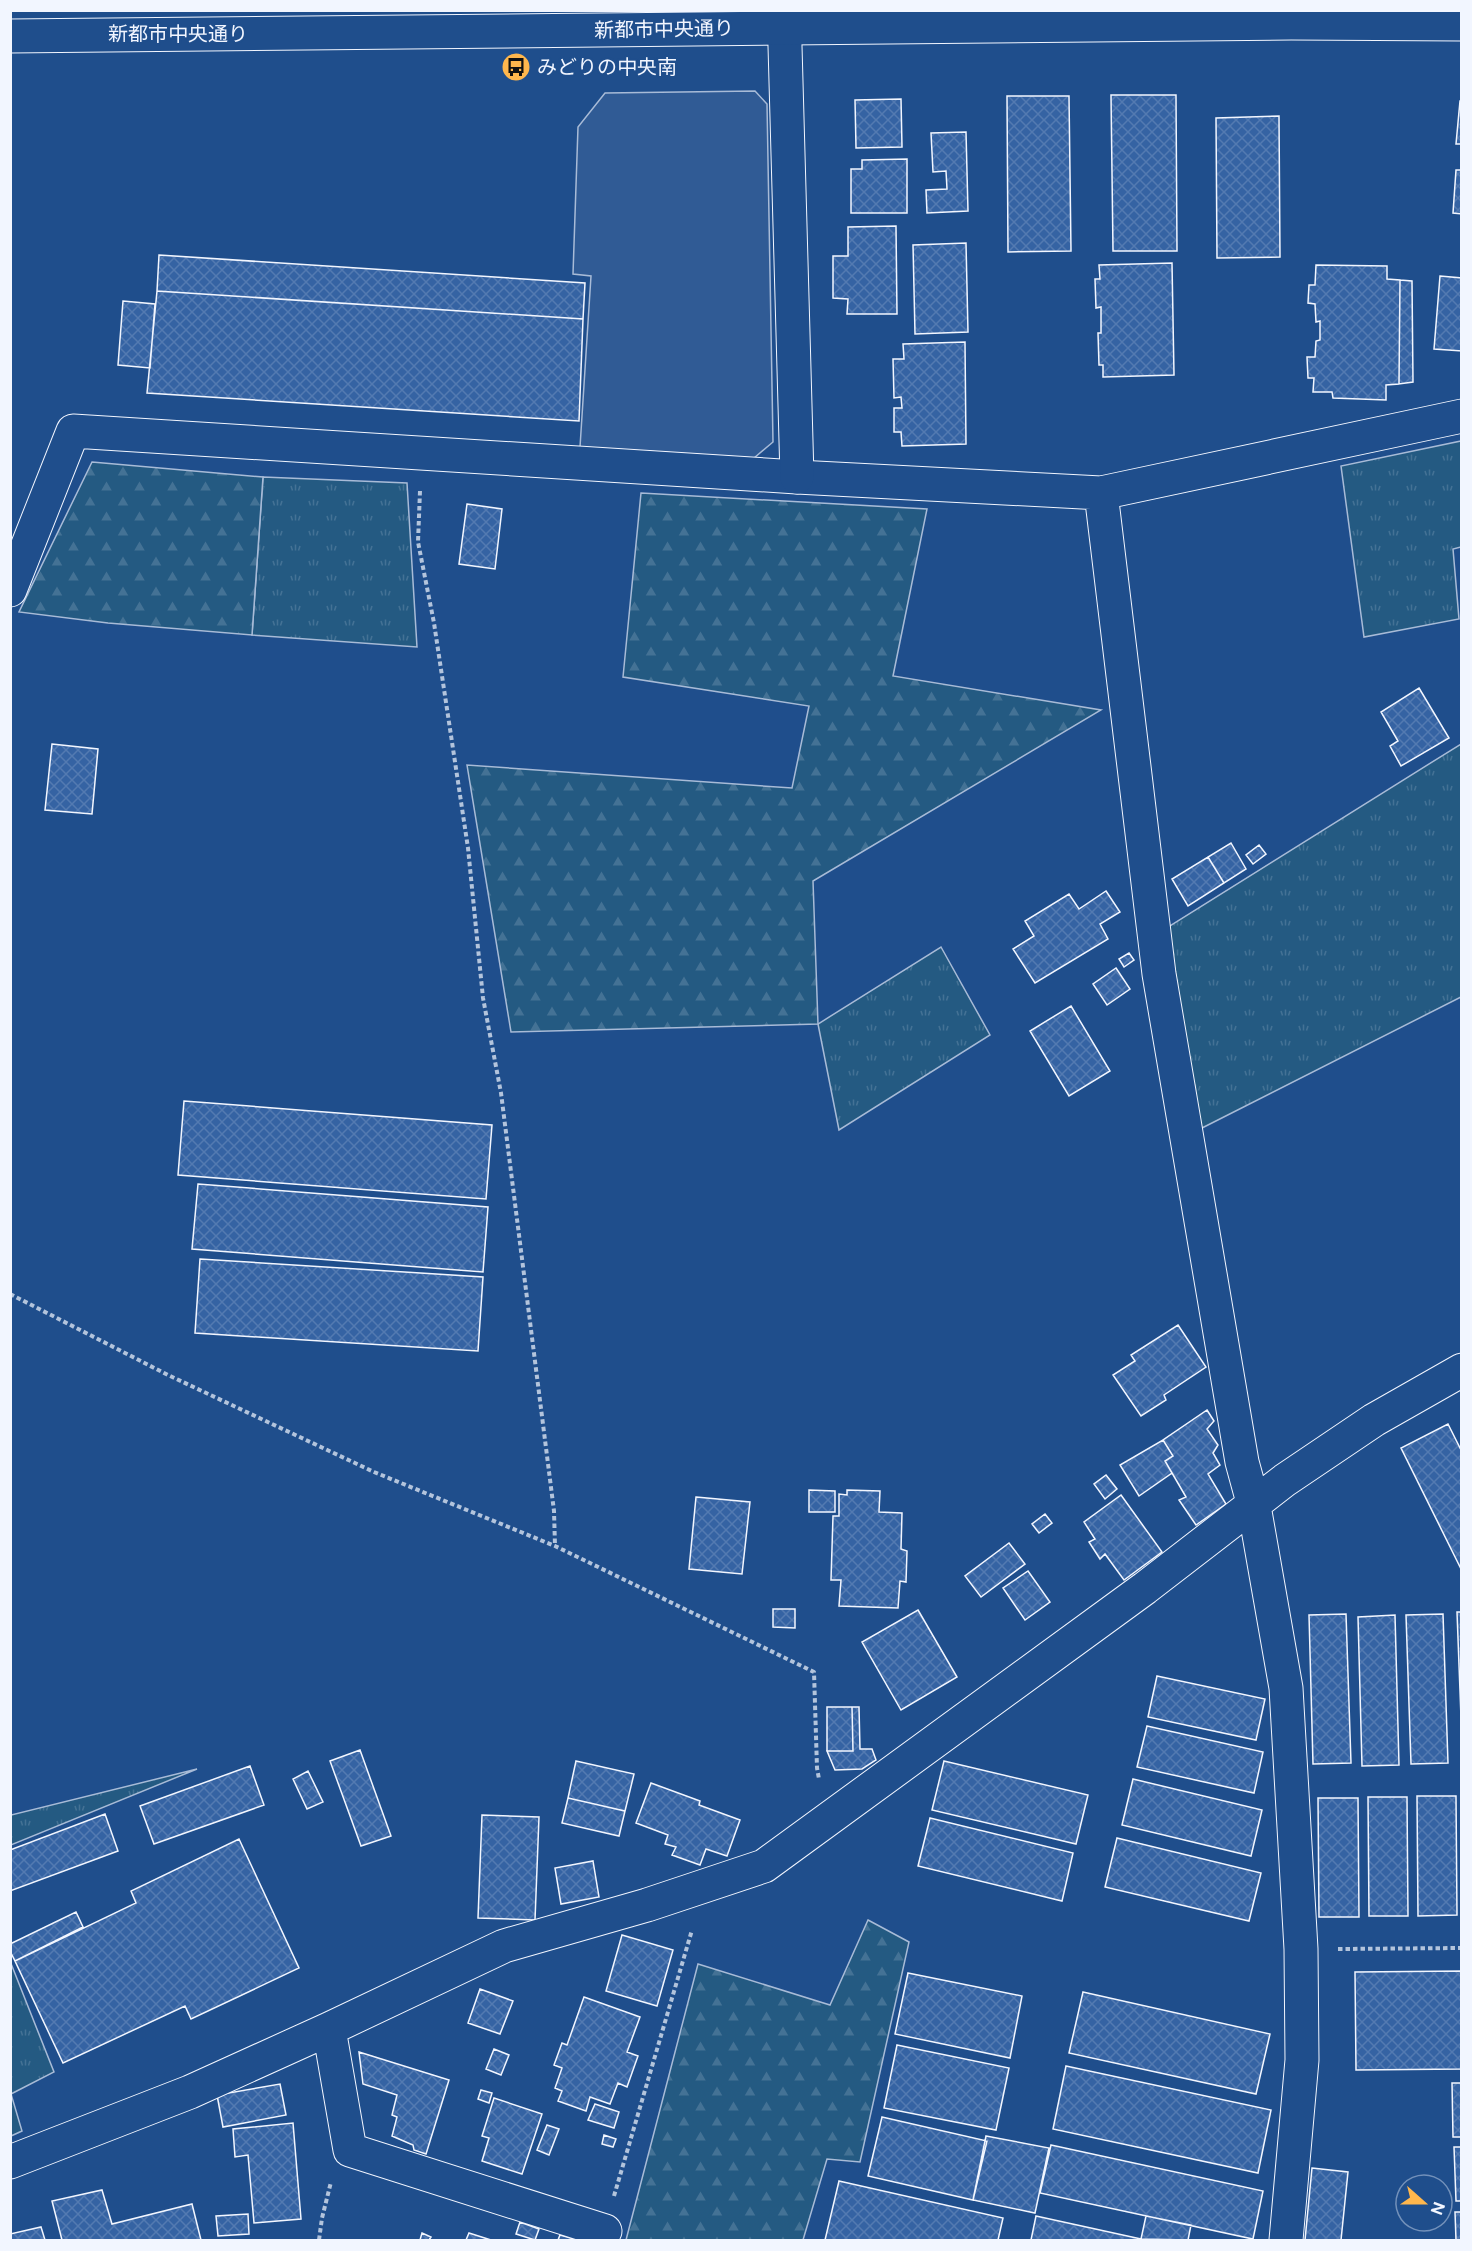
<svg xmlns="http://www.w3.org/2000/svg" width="1472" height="2251" viewBox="0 0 1472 2251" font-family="'Public Sans','Noto Sans JP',sans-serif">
	<defs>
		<pattern id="grass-tufts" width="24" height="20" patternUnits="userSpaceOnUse" patternTransform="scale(1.5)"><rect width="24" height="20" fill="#245a82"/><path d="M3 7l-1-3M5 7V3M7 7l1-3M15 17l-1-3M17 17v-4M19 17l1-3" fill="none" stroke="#447295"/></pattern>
		<pattern id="forest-firs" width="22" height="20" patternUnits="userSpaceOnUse" patternTransform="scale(1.5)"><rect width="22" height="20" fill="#245a82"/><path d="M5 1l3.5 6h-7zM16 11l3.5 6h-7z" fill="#447295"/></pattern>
		<pattern id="building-cross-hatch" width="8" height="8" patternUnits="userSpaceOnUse" patternTransform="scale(1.5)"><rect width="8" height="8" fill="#3563a3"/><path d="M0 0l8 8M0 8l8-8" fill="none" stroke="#537ab1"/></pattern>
	</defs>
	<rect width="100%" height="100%" fill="#1f4e8c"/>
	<path fill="url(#grass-tufts)" stroke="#a8bbd7" stroke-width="1.5" d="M1461,441V547L1453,549L1459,619L1364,637L1341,466Z
		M263,477L407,483L417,647L252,635Z
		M1461,744V997L1200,1129L1168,927Z
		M941,947L990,1035L839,1130L818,1024Z
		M197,1769L11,1845V1815Z
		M10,1961L54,2072L11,2094L22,2131L11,2136Z"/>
	<path fill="url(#forest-firs)" stroke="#a8bbd7" stroke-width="1.5" d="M92,462L263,477L252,635L108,623L19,612Z
		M641,493L927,509L893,676L1101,710L813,881L818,1024L511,1032L467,765L792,788L809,706L623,677Z
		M868,1920L909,1942L860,2162L827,2159L803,2240H626L698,1964L830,2005Z"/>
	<path fill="#305b95" stroke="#a8bbd7" stroke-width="1.5" d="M755,91L767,104L773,442L754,458L580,447L591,276L573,274L578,127L605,93Z"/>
	<path fill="url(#building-cross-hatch)" stroke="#f2f6ff" stroke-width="1.5" d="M1111,95H1176L1177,251H1113Z
		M1007,96H1069L1071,251L1008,252Z
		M901,99L902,147L856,148L855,100Z
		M1460,101H1462V144H1456Z
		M1279,116L1280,257L1217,258L1216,118Z
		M966,132L968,211L927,213L926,190L947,189L946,171L933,172L931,133Z
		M907,159V213H851V169H862V160Z
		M1456,170H1462V214L1453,213Z
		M896,226L897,314H847L848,299L833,298V256H848V227Z
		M966,243L968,332L915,334L913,245Z
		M159,255L585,283L583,319L157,291Z
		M1172,263L1174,375L1103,377V365H1099L1098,333H1101V307L1096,308L1095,279H1100L1099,265Z
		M1316,265L1387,266V279L1400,280L1399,384L1386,385V400L1333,398L1332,392H1313L1314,378H1308L1307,357H1315L1316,341L1320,340V321L1316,322L1315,304L1308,303L1309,285H1315Z
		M1440,276L1462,278V351L1434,349Z
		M1400,280L1412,281L1413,382L1399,384Z
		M157,291L583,319L579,421L147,393Z
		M123,301L155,304L150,368L118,365Z
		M965,342L966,444L902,446L901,432H894V408H902L901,397L894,398L893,359H904L903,344Z
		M467,504L502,509L495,569L459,564Z
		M1419,688L1449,738L1401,766L1390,746L1398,741L1381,712Z
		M52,744L98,749L92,814L45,810Z
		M1231,843L1246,869L1224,883L1208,857Z
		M1259,845L1266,854L1253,864L1246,855Z
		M1208,857L1224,883L1188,906L1172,879Z
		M1106,891L1120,912L1100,924L1108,939L1035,983L1013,949L1034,936L1025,921L1069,894L1079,909Z
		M1129,953L1134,960L1124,967L1119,959Z
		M1116,968L1130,989L1107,1005L1093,984Z
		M1071,1006L1110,1071L1069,1096L1030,1031Z
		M184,1101L492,1125L486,1199L178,1175Z
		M198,1184L488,1207L483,1272L192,1249Z
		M200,1259L483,1277L478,1351L195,1333Z
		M1178,1325L1206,1367L1164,1395L1166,1400L1141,1416L1113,1375L1135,1361L1131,1355Z
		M1207,1410L1214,1421L1207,1429L1218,1445L1213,1453L1220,1465L1208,1474L1226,1504L1196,1525L1179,1500L1186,1497L1165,1461L1173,1456L1163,1440Z
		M1448,1424L1462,1452V1571L1401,1448Z
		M1163,1440L1173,1456L1165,1461L1172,1473L1139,1496L1120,1465Z
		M1106,1475L1117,1489L1105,1499L1094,1484Z
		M809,1490L835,1491V1512H809Z
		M847,1490L880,1491L879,1512L902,1513L901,1549L907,1551L906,1582L900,1581L898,1608L839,1606L841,1580H831L833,1516H839V1494L847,1495Z
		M1121,1495L1162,1552L1124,1580L1105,1554L1100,1559L1089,1542L1095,1539L1084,1522Z
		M696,1497L750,1502L742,1574L689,1569Z
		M1045,1514L1052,1523L1039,1533L1032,1524Z
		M1009,1543L1025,1564L981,1597L965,1576Z
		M1028,1571L1050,1602L1025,1620L1003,1588Z
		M773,1609H795V1628L773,1627Z
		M918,1610L957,1677L901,1710L862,1642Z
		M1457,1612H1462V1744Z
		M1346,1614L1351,1763L1313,1764L1309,1615Z
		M1443,1614L1448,1763L1411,1764L1406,1615Z
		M1395,1615L1399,1765L1362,1766L1358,1617Z
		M1157,1676L1265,1699L1256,1740L1148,1717Z
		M827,1707H852L853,1751H827Z
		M852,1707H859L860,1749H872L876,1760L862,1769L835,1770L827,1751H853Z
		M1147,1726L1263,1752L1254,1793L1137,1767Z
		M360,1750L391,1836L361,1846L330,1761Z
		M576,1761L634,1774L625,1811L568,1798Z
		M944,1761L1088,1795L1076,1844L932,1810Z
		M250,1766L264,1805L154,1844L140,1806Z
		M308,1771L323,1802L307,1809L293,1779Z
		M1133,1779L1262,1810L1251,1856L1122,1825Z
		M651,1783L700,1801L699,1805L740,1820L727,1856L706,1849L700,1865L672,1855L676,1847L665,1844L668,1835L636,1823Z
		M1417,1796H1456L1457,1915L1418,1916Z
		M1368,1797H1407L1408,1916H1369Z
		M568,1798L625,1811L619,1836L562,1823Z
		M1318,1798H1358L1359,1917H1319Z
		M105,1814L118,1851L10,1891V1850Z
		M482,1815L539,1817L535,1920L478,1918Z
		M930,1818L1073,1853L1062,1901L918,1866Z
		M1117,1838L1261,1873L1249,1921L1105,1887Z
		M239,1839L299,1968L191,2019L185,2006L63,2063L15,1961L136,1903L131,1891Z
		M593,1861L599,1897L561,1904L555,1868Z
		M76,1912L83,1927L15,1961L10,1951V1944Z
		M622,1935L673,1950L657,2006L606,1991Z
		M1462,1971V2069L1356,2070L1355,1972Z
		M908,1973L1022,1996L1010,2058L895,2034Z
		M480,1989L513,2001L500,2034L468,2023Z
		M1083,1992L1270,2034L1256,2094L1069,2053Z
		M584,1997L640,2017L627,2052L638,2056L627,2087L618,2083L610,2104L590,2097L586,2111L558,2101L562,2091L555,2088L562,2068L554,2065L562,2043L567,2045Z
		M897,2045L1009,2068L996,2130L884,2108Z
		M494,2049L509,2055L501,2075L486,2069Z
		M359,2052L449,2080L426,2154L414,2150L413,2145L392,2136L397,2117L392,2115L397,2095L363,2084Z
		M1066,2066L1271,2110L1258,2173L1053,2129Z
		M1452,2083H1462V2137H1453Z
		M280,2084L286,2115L223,2127L217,2095Z
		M481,2090L492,2093L489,2103L478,2099Z
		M494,2098L542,2114L522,2174L482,2161L489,2138L482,2136Z
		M595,2104L619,2112L614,2128L588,2120Z
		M882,2117L987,2141L973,2200L868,2176Z
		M293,2123L301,2219L254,2223L248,2155L235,2157L233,2129Z
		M547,2125L559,2129L549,2155L537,2150Z
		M604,2135L616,2139L613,2147L602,2144Z
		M986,2136L1049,2148L1035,2213L973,2200Z
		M1051,2145L1263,2191L1253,2239L1040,2193Z
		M1454,2147H1462V2201H1456Z
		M1312,2168L1348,2172L1341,2240H1305Z
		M839,2181L1003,2218L998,2240H825Z
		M102,2190L112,2224L192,2204L201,2240H62L52,2201Z
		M1455,2212H1462V2240H1456Z
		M248,2214L249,2234L218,2236L216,2216Z
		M1036,2216L1141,2239L1149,2240H1031Z
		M1146,2216L1191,2225L1188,2240L1141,2239Z
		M520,2222L539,2229L535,2240L516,2234Z
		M41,2227L45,2240H10V2234Z
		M422,2233L431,2237L429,2240H420Z
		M469,2233L491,2240H466Z
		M560,2235L578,2240H558Z"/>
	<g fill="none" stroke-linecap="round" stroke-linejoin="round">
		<g stroke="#f2f6ff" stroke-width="35">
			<path id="minor" d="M10,590L73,431L797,477L1101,493
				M329,2029L350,2150L605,2231
				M10,2162L190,2092L329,2029L504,1946L647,1905L764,1866L1145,1588L1285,1480L1374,1420L1462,1370
				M1286,2240L1302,2060L1301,1949L1286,1688L1254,1506L1242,1462L1159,974L1101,493L1462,416"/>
		</g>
		<g stroke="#f2f6ff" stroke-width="35">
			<path id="tertiary" d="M784,10L797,477"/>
		</g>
		<g stroke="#f2f6ff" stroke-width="35">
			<path id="primary" d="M10,36L1291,23L1462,24"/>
		</g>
		<path stroke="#b3c4dc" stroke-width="4" stroke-dasharray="4.5 3" stroke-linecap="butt" d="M420,491L418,542L434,623L468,848L483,998L501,1093L554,1511L555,1546
			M10,1294L168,1375L374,1472L555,1546L814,1672L817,1768L819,1779
			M1338,1949L1462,1948
			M614,2196L692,1930
			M319,2240L322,2218L331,2182"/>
		<use href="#minor" stroke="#1f4e8c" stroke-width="33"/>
		<use href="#tertiary" stroke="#1f4e8c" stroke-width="33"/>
		<use href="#primary" stroke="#1f4e8c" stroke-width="33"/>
	</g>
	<defs>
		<g id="bus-disc" transform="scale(1.5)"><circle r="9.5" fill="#ffb74d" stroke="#1f4e8c"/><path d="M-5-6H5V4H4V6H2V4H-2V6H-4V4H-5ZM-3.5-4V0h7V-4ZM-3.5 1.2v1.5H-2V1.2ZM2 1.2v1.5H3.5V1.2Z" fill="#111"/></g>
	</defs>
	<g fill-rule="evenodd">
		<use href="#bus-disc" x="516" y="67"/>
	</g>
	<g text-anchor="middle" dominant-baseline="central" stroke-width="4.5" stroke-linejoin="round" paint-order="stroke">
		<g font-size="20" fill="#f2f6ff" stroke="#1f4e8c">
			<text transform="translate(664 29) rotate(-1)">新都市中央通り</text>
			<text x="178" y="34">新都市中央通り</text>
		</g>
		<g font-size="20" fill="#f2f6ff" stroke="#1f4e8c" text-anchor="start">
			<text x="537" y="67">みどりの中央南</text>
		</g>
	</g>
	<rect width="1472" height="2251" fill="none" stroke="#f2f6ff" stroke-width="24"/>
	<g transform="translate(1424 2203) rotate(111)"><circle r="28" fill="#1f4e8c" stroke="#7391ba" stroke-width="1.5"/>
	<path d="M0-4.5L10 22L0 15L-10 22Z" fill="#ffb74d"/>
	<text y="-9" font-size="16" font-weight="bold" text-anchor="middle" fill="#f2f6ff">N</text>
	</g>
</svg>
